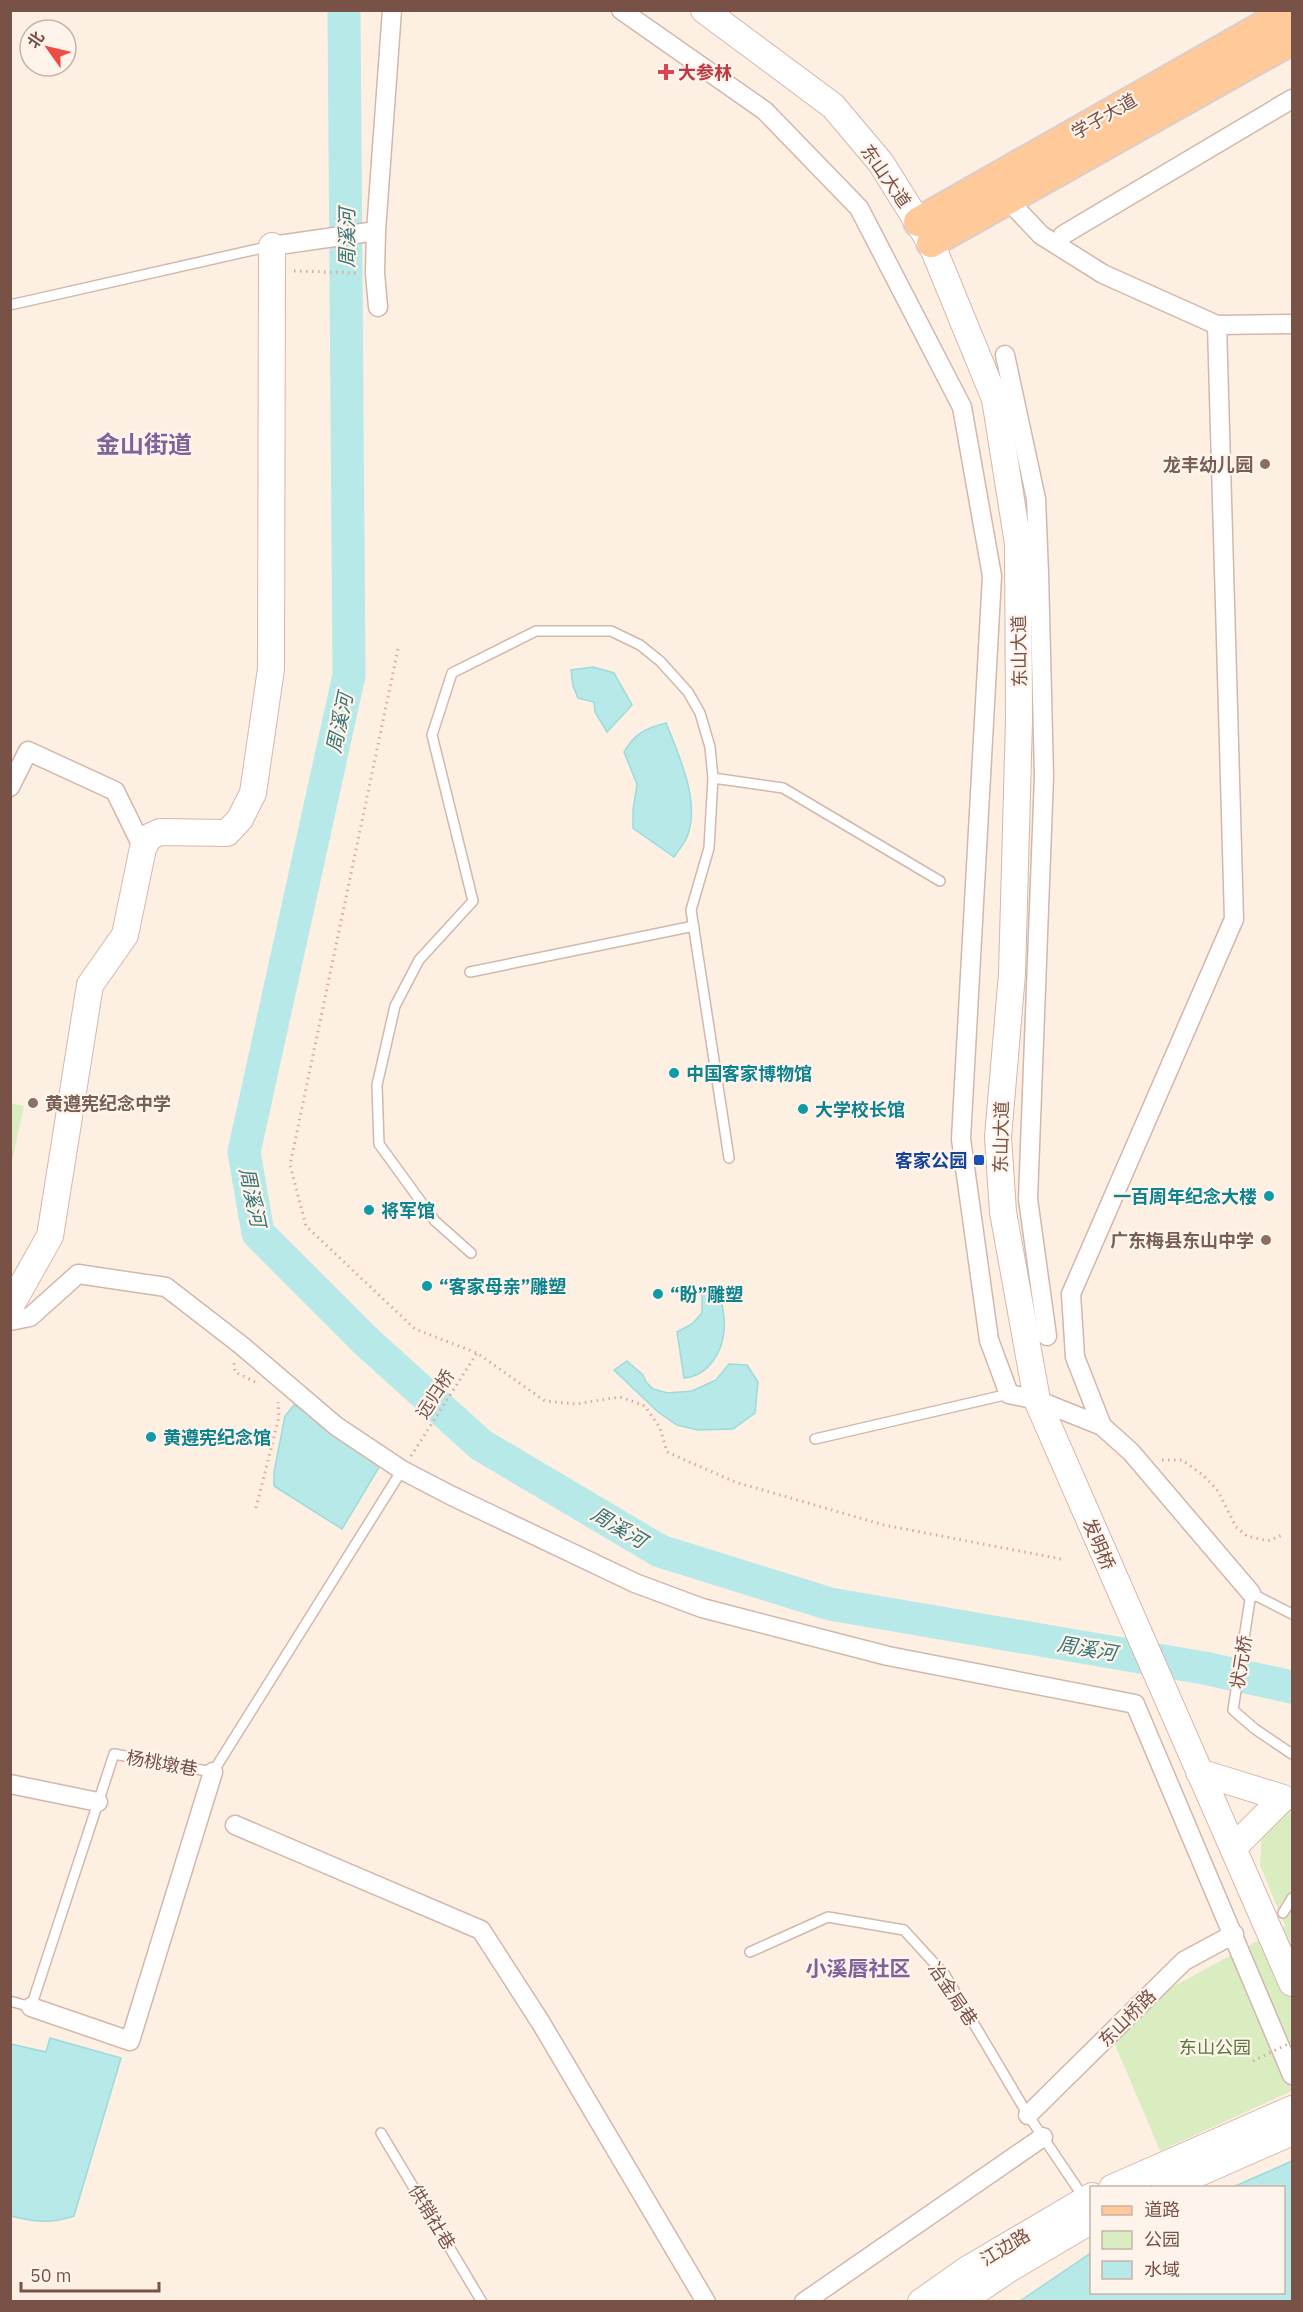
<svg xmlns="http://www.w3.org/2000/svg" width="1303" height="2312" viewBox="0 0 1303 2312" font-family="'IBM Plex Sans','Noto Sans SC',sans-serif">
	<rect width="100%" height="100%" fill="#feefe3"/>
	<path fill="#d9edc1" d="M11,1103L24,1106L11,1166L10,1103Z
		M1285,1807H1292V2091L1160,2151L1106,2023L1285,1926L1260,1865L1262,1829Z"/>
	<path fill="#b6e9e8" stroke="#9cdbdb" stroke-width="1.5" d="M593,667L614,673L632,705L607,732L595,712L594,702L578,698L573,686L571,670Z
		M666,723C679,755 701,803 687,837C684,844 678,851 674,857L633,828V810L637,784L624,752C634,734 646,728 666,723Z
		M719,1287C721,1301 726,1317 724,1331C722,1353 708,1376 684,1378L677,1332L692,1324L702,1313V1292Z
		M627,1361L643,1375L646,1382L653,1389L668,1393L692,1391L716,1380L729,1364L747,1365L758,1382L755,1413L733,1429L698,1430L677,1425L658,1412L614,1370Z
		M294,1405L381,1464L342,1529L274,1486V1472L285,1416Z
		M50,2038L121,2058L74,2216C50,2224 35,2222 11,2216V2044L46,2052Z
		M1292,2161V2301H1020L1091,2253L1092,2292H1284V2188L1233,2187Z"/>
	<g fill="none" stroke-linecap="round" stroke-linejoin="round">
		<path stroke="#b6e9e8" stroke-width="33" d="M344,10L349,675L244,1152L258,1233L368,1343L481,1445L660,1551L830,1604L1204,1668L1292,1687"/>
		<g stroke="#d2b7ab" stroke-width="12">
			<path id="lane" d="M10,305L271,246
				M713,778L709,848L691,910L729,1158
				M470,972L694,926
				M471,1253L435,1221L379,1144L377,1085L395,1006L419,960L473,901L432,735L452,673L536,631H611L640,645L660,661L688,692L700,713L710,747L713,778L783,788L940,881
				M815,1439L1009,1394
				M1292,1614L1251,1593L1233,1710L1255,1729L1292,1754
				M1283,1913L1292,1898
				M750,1952L828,1917L904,1930L945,1975L1028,2115L1084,2198
				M10,2001L31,2007L114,1754L213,1772L402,1470
				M381,2133L482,2302"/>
		</g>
		<g stroke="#d2b7ab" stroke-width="21">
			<path id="street" d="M621,10L765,111L859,208L962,407L992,576L961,1139L989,1340L1009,1394L1037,1400L1102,1426L1131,1452L1251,1593
				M1007,199L1041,235L1103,274L1217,325L1292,324
				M1063,235L1292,99
				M272,246L376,231
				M378,307L375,273L376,231L392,10
				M1005,355L1036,499L1039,573L1044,776L1028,1199L1047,1336
				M10,787L28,751L115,791L143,848
				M10,1321L30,1317L78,1274L166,1287L241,1345L336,1426L402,1470L452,1496L635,1583L702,1608L888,1656L1135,1704L1292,2075
				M1102,1426L1075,1357L1071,1294L1234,919L1217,325
				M10,1784L98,1802
				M235,1825L481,1930L541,2023L706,2302
				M31,2007L130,2041L213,1772
				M1028,2115L1184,1961L1234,1934
				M804,2302L1043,2137"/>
		</g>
		<g stroke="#d6b6a9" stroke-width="28">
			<path id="secondary" d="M704,10L833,106L881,163L931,243L995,399L1018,544L1019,720L1012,974L998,1137L1003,1212L1037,1400L1292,1983
				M10,1307L50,1236L90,985L125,935L143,848L149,837L160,832L227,833L240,819L253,793L271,669L272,246
				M1199,1772L1283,1798L1233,1848
				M1112,2188L1292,2109
				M1165,2188L1292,2132
				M921,2302L968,2269L1092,2196
				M960,2302L1009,2269L1092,2220"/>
		</g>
		<g stroke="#d9cecb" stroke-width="32">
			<path id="primary" d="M918,222L1291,10
				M931,243L1292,40"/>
		</g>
		<path stroke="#daaa9c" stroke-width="3" stroke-dasharray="1.5 4.5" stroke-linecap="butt" d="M294,271L357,273
			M398,649L290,1165L306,1226L415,1329L477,1353L545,1401L575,1404L620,1397L645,1406L660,1428L667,1452L735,1482L884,1525L1061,1559
			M234,1363L235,1372L255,1382
			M411,1456L477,1353
			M1162,1460H1182L1203,1475L1218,1491L1236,1527L1247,1536L1268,1541L1284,1534
			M256,1508L279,1417L278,1402"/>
		<use href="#lane" stroke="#fff" stroke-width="9"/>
		<use href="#street" stroke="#fff" stroke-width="18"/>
		<use href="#secondary" stroke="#fff" stroke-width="26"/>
		<use href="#primary" stroke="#ffc999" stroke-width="28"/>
		<path stroke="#daaa9c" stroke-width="3" stroke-dasharray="1.5 4.5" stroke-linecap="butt" d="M1253,2061L1292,2042"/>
	</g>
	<path fill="#e0444e" stroke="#fff4eb" stroke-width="2" d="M663 63h6v6h6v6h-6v6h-6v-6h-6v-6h6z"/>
	<g fill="#8d6e63" stroke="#fff4eb" stroke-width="2">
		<circle cx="1265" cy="464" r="6"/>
		<circle cx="33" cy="1103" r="6"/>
		<circle cx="1266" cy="1240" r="6"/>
	</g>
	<g fill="#0f9aa8" stroke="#fff4eb" stroke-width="2">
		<circle cx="674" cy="1073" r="6"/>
		<circle cx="803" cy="1109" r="6"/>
		<circle cx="1269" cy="1196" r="6"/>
		<circle cx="369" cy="1210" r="6"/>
		<circle cx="427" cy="1286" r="6"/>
		<circle cx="658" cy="1294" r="6"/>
		<circle cx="151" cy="1437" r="6"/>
	</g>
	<rect fill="#1a4fb4" stroke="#fff4eb" stroke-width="2" x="973" y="1154" width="12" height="12" rx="3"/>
	<g text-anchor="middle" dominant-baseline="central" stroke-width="4.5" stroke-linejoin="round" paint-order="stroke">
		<g font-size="18" font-weight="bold" fill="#be3a42" stroke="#fff4eb" text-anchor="start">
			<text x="678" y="72">大参林</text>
		</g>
		<g font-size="18" fill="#785147" stroke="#fff4eb">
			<text transform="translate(1104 116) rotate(-30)">学子大道</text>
			<text transform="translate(886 176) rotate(55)">东山大道</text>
			<text transform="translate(1019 651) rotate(-91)">东山大道</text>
			<text transform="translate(1001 1137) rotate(-89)">东山大道</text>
			<text transform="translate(435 1394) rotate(-57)">远归桥</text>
			<text transform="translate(1099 1544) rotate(67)">发明桥</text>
			<text transform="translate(1241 1662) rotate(-81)">状元桥</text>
			<text transform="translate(162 1763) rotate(10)">杨桃墩巷</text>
			<text transform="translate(953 1994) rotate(56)">冶金局巷</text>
			<text transform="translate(1127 2018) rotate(-45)">东山桥路</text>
			<text transform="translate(432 2217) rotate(59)">供销社巷</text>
			<text transform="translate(1005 2247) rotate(-31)">江边路</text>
		</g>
		<g font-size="18" font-weight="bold" fill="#785e54" stroke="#fff4eb" text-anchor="end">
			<text x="1253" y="464">龙丰幼儿园</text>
			<text x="45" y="1103" text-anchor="start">黄遵宪纪念中学</text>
			<text x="1254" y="1240">广东梅县东山中学</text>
		</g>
		<g font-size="18" font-weight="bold" fill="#0d838f" stroke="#fff4eb" text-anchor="start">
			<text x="686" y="1073">中国客家博物馆</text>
			<text x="815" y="1109">大学校长馆</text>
			<text x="1257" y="1196" text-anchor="end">一百周年纪念大楼</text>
			<text x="381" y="1210">将军馆</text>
			<text x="439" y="1286">“客家母亲”雕塑</text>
			<text x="670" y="1294">“盼”雕塑</text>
			<text x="163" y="1437">黄遵宪纪念馆</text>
		</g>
		<g font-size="18" font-weight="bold" fill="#164399" stroke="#fff4eb" text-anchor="end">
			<text x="967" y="1160">客家公园</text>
		</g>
		<g font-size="18" fill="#58793c" stroke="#fff4eb">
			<text x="1215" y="2047">东山公园</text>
		</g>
		<g font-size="20" font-style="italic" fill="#377677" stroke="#fff4eb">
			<text transform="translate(346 238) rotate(-90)">周溪河</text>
			<text transform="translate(339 723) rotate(-78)">周溪河</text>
			<text transform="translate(253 1197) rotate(78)">周溪河</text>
			<text transform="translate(619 1527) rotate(31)">周溪河</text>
			<text transform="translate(1087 1648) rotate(10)">周溪河</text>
		</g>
		<g font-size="21" font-weight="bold" fill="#7f629c" stroke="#fff4eb">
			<text x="858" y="1968">小溪唇社区</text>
		</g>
		<g font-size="24" font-weight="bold" fill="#7f629c" stroke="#fff4eb">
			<text x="144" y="444">金山街道</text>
		</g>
	</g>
	<rect width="1303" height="2312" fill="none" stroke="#785147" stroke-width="24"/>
	<rect x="1090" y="2186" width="195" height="108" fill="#fff4eb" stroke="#c9b3a9" stroke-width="1.5"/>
	<rect x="1102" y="2206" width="30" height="9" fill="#ffc999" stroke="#c9b3a9" stroke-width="1.5"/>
	<text x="1144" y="2216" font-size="18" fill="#785147">道路</text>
	<rect x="1102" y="2231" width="30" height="18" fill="#d9edc1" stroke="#c9b3a9" stroke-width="1.5"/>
	<text x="1144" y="2246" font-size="18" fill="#785147">公园</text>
	<rect x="1102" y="2261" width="30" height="18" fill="#b6e9e8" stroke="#c9b3a9" stroke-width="1.5"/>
	<text x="1144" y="2276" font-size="18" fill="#785147">水域</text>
	<g transform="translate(48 48) rotate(304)"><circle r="28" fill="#fff4eb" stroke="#c9b3a9" stroke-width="1.5"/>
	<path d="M0-4.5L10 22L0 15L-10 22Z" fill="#f04b40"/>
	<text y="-9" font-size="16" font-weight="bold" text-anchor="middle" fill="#785147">北</text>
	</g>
	<path d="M21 2282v9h138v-9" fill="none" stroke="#785147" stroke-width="3"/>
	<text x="30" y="2282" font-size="18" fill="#785147" stroke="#fff4eb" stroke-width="4.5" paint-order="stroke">50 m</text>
</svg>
